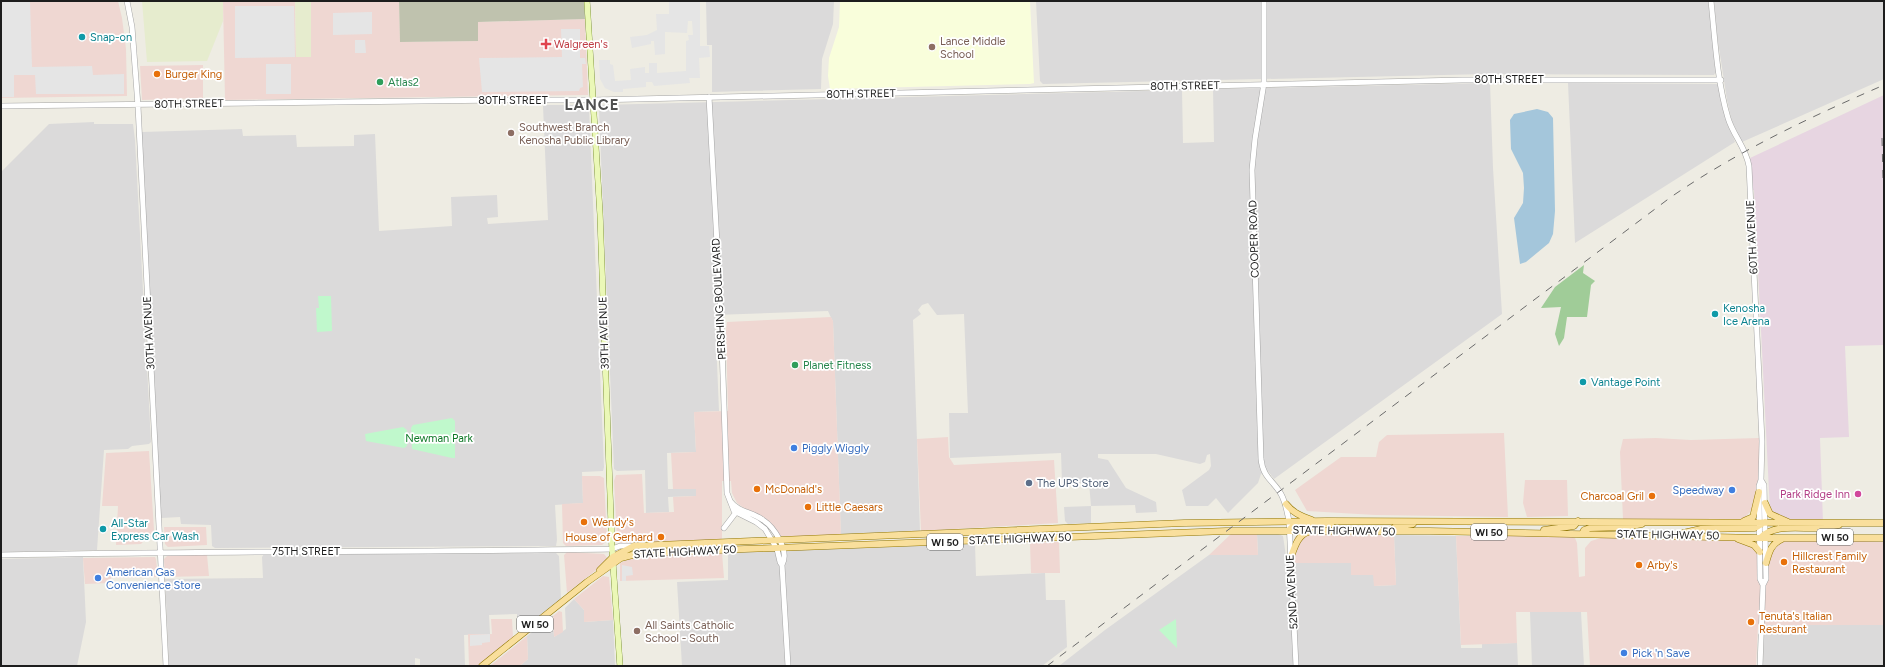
<svg xmlns="http://www.w3.org/2000/svg" width="1885" height="667" viewBox="0 0 1885 667" font-family="Figtree,sans-serif">
	<rect width="100%" height="100%" fill="#eeece3"/>
	<path fill="#dbdada" d="M706,1H834L833,24L822,59L821,89L712,92V45H707Z
		M1036,1H1708L1717,70L1714,75H1709L1487,74L1043,84L1040,81Z
		M1714,1H1884V79L1742,142L1732,122L1727,100L1717,35Z
		M1490,83L1493,168L1502,314L1274,479L1268,471L1261,474L1258,483L1228,513L1216,498L1208,506H1186L1182,490L1209,470L1211,466L1210,454L1207,455L1205,462L1200,464L1156,454H1098V458L1108,460L1126,488L1156,502L1157,512L1136,513L1135,505L1091,506V523L1068,524L1065,521L1064,507L1091,506L1089,483H1062L1061,453L950,458L949,413H968L964,314L937,315L928,303L922,305L918,310L921,314L913,320L920,532L841,536L833,322L828,311L715,315L719,411L694,412L696,452L667,453L668,489H696V496L668,497L669,512L646,513L645,470L617,471L614,469L599,110L601,105L1182,90L1183,143L1214,142L1213,89Z
		M1568,83L1716,84L1719,85L1727,120L1735,142L1575,243Z
		M545,105H586L589,107L604,467L603,471L582,472L583,503L555,505L557,540L556,546L215,548L212,546L211,525L181,524L180,517L161,518L141,143L142,132L242,129L243,136L296,135L297,147L354,146V135L375,134L379,231L452,226L451,197L497,195L498,217L487,218L488,224L548,220L543,106Z
		M94,122V124H133L135,140L151,442L149,444L132,446L128,449L104,450L97,550L1,552V172L49,124Z
		M1257,534H1278L1283,536L1287,563H1351L1374,575V586L1396,585L1394,535L1456,536L1461,648H1482V644L1517,643L1518,666H1059L1105,630L1209,555H1258Z
		M975,544L976,576L1045,573L1046,600H1065L1067,647L1042,666H682L677,582L728,580V552Z
		M556,553L559,556L561,599L520,632L517,630V614L489,615L490,634L464,635L465,666H420V659L415,658V666H169L165,579L263,578L262,557L264,554Z
		M83,557L86,622L77,666H1V559Z
		M574,599L584,610V622L613,620L615,666H515L521,665L528,659L527,636L553,616L554,637L566,629L565,608Z
		M1530,612H1581L1584,666H1532Z
		M1764,625H1884V666H1763Z"/>
	<path fill="#efd7d2" d="M1,1H118L122,18L126,49L127,96L1,98Z
		M223,1H295L296,57H311V1H399L400,42L477,41L478,22L585,19L588,95L225,100Z
		M203,65V98L142,100L140,66Z
		M831,317L833,321L841,536H778L774,530L737,503L732,493L731,481H722V538L720,541L620,544L617,539L614,481L616,475L642,474L644,513L674,512L673,497L696,496V489H673L671,453L696,452L694,412L728,411L726,331L727,322Z
		M1504,433L1508,517L1375,515L1307,511L1295,490L1341,457H1376L1379,442L1387,435Z
		M948,437L949,457L954,465L1054,460L1058,523L921,531L917,439Z
		M1656,438L1691,440L1759,438L1761,501L1742,520L1623,519L1620,452L1623,439Z
		M149,451L154,530L141,544L116,545L118,506H102L106,453Z
		M582,476H600L604,478L607,541L602,545L566,546L563,543L562,504L583,503Z
		M1525,480H1567L1568,516L1527,517L1523,503Z
		M164,527H206L207,545L168,547L165,544Z
		M1302,533L1394,535L1396,585L1374,586L1373,575H1351V563H1293L1294,539L1298,534Z
		M1231,534H1257L1258,555H1209Z
		M1456,536H1571L1575,538L1577,543L1579,577L1585,576V548L1591,541L1604,537L1752,540L1758,542L1761,577H1767L1768,554L1784,537L1884,542V625H1758L1756,666H1590L1587,612H1516L1517,643L1461,645Z
		M1059,542L1060,573H1031L1030,543Z
		M567,552L604,554L608,559L604,564L567,593L564,555Z
		M722,553L724,578L620,581V563L636,556Z
		M168,555H207L209,576L165,577L164,559Z
		M155,557L156,559L158,577L111,578L109,583L85,584L83,558Z
		M603,576L609,577L613,620L584,622V610L574,599Z
		M559,611L562,612L563,632L554,637L553,616Z
		M491,619H512L513,637L477,666H469L468,634H492Z
		M527,636L528,659L521,665L515,666H490Z"/>
	<path fill="#e7d5e1" d="M1884,95V345L1845,346L1849,437L1820,438L1823,522H1791L1770,511L1754,190H1753L1750,158Z"/>
	<path fill="#f9fedb" d="M840,1H1030L1034,83L1030,84L830,89L828,76L829,58L839,27Z"/>
	<path fill="#bfc2ae" d="M399,1H584L585,19L478,22V41L400,42Z"/>
	<path fill="#e6ecce" d="M142,1H223V21L207,61L147,62Z
		M295,1H311V57H296Z"/>
	<path fill="#a0cc98" d="M1584,265L1583,273L1595,281L1591,285L1587,317H1567L1564,338L1559,346L1555,334L1561,307L1541,308L1555,287Z"/>
	<path fill="#c0f8cc" d="M318,296H331L332,331L317,332L316,308H319Z
		M452,418L455,421V458H452L412,449L411,428L413,425Z
		M403,427L407,430V446L404,448L366,441L365,434Z
		M1176,619L1177,648L1159,630Z"/>
	<path fill="#e5e5e5" d="M1,1H30L32,67L92,66L93,75L124,74V94H36L35,75H14V97H1Z
		M700,1V46H709L710,57L699,58L700,78H689L690,83L654,86L652,82H646V87L623,89V92H614L605,88L600,79L599,60H610V64L613,65L615,81L631,80L630,69L645,67V73H649V63H657V73L686,71V41L689,40L688,35H693L692,21H688L687,33L665,32V54L655,55L654,41H651V44L632,48L630,37L647,35L657,30L656,14H669V2Z
		M235,6H294L295,57L235,58Z
		M372,12V34L333,35V13Z
		M561,29H580V58H585L586,64H582L583,87L580,88L579,91L482,92L479,58L562,57Z
		M355,40H365L366,53H355Z
		M266,64H291V94H266Z
		M622,565L632,567L633,575L626,576V581H622Z
		M490,634V642L482,643V645L470,646V635Z"/>
	<path fill="#a4c6db" d="M1537,109L1548,112L1553,118L1555,211L1553,234L1549,243L1526,262L1520,264L1514,218L1523,203L1524,188L1523,173L1511,149L1510,120L1514,114Z"/>
	<g fill="none" stroke-linecap="round" stroke-linejoin="round">
		<g stroke="#a4a4a4" stroke-width="6">
			<path id="tertiary" d="M127,1L132,27L138,106L166,666
				M1264,1V83L1255,139L1252,170L1261,459C1263,478 1273,480 1281,494C1286,503 1287,512 1289,521L1296,666
				M1711,1C1715,39 1717,81 1728,118C1733,135 1746,148 1749,166L1762,441L1761,480L1764,485L1766,579L1763,585L1760,666
				M709,97L721,317L727,493L734,511L756,522L765,529L777,549L780,562L782,565
				M1,106L505,100H594L1462,80H1721
				M1761,480L1759,486L1760,579L1763,585
				M730,501C738,512 752,512 763,520C774,527 790,551 782,565L788,666
				M724,528L737,511
				M1,555C205,551 408,552 612,549L620,546H633"/>
		</g>
		<g stroke="#567007" stroke-width="6">
			<path id="secondary" d="M587,1L600,214L612,549L620,666"/>
		</g>
		<g stroke="#927704" stroke-width="7">
			<path id="primary" d="M1765,503L1770,514L1788,522
				M1286,504C1293,513 1301,516 1312,520
				M1744,521L1753,517L1759,492
				M1289,530L1293,526L1331,524
				M1544,530L1574,526L1578,521
				M1390,531L1395,527L1413,524
				M1683,533L1701,529L1755,528L1765,522
				M1582,534L1584,530L1590,528L1626,527L1642,524
				M1760,538C1775,523 1801,529 1820,528C1826,528 1833,526 1839,525
				M1738,539L1754,545L1760,552
				M1290,559C1294,550 1297,535 1308,532
				M1766,563C1769,552 1771,544 1782,539
				M600,570L613,557L634,546L1184,523L1327,521L1884,523
				M482,666L587,582L621,558L640,553L1226,531H1429L1760,538H1884"/>
		</g>
		<use href="#tertiary" stroke="#fff" stroke-width="5"/>
		<use href="#secondary" stroke="#ebf8b7" stroke-width="5.5"/>
		<use href="#primary" stroke="#f9df9c" stroke-width="6"/>
		<path stroke="#6b6b6b" stroke-width="1" stroke-dasharray="8 8" stroke-linecap="butt" d="M1883,178L1882,138L1884,127
			M1884,189V193
			M1047,666L1671,197C1738,151 1810,117 1884,85"/>
	</g>
	<g fill="#0f9aa8" stroke="#fff" stroke-width="1.5">
		<circle cx="82" cy="37" r="4"/>
		<circle cx="1715" cy="314" r="4"/>
		<circle cx="1583" cy="382" r="4"/>
		<circle cx="103" cy="529" r="4"/>
	</g>
	<path fill="#e0444e" stroke="#fff" stroke-width="1.5" d="M544 38h4v4h4v4h-4v4h-4v-4h-4v-4h4z"/>
	<g fill="#8d6e63" stroke="#fff" stroke-width="1.5">
		<circle cx="932" cy="47" r="4"/>
		<circle cx="511" cy="133" r="4"/>
		<circle cx="637" cy="631" r="4"/>
	</g>
	<g fill="#e8710a" stroke="#fff" stroke-width="1.5">
		<circle cx="157" cy="74" r="4"/>
		<circle cx="757" cy="489" r="4"/>
		<circle cx="1652" cy="496" r="4"/>
		<circle cx="808" cy="507" r="4"/>
		<circle cx="584" cy="522" r="4"/>
		<circle cx="661" cy="537" r="4"/>
		<circle cx="1784" cy="562" r="4"/>
		<circle cx="1639" cy="565" r="4"/>
		<circle cx="1751" cy="622" r="4"/>
	</g>
	<g fill="#2e9e5b" stroke="#fff" stroke-width="1.5">
		<circle cx="380" cy="82" r="4"/>
		<circle cx="795" cy="365" r="4"/>
	</g>
	<g fill="#3f7fe0" stroke="#fff" stroke-width="1.5">
		<circle cx="794" cy="448" r="4"/>
		<circle cx="1732" cy="490" r="4"/>
		<circle cx="98" cy="578" r="4"/>
		<circle cx="1624" cy="653" r="4"/>
	</g>
	<circle fill="#5c6f8a" stroke="#fff" stroke-width="1.5" cx="1029" cy="483" r="4"/>
	<circle fill="#d1479c" stroke="#fff" stroke-width="1.5" cx="1858" cy="494" r="4"/>
	<g text-anchor="middle" dominant-baseline="central" stroke-width="3.5" stroke-linejoin="round" paint-order="stroke">
		<g fill="#fff" stroke="#616161" stroke-width="1">
			<rect x="1471" y="524" width="36" height="16" rx="3"/>
			<rect x="1817" y="529" width="36" height="16" rx="3"/>
			<rect x="927" y="534" width="36" height="16" rx="3"/>
			<rect x="517" y="616" width="36" height="16" rx="3"/>
		</g>
		<g font-size="10" font-weight="bold" fill="#1d1d1d">
			<text x="1489" y="532">WI 50</text>
			<text x="1835" y="537">WI 50</text>
			<text x="945" y="542">WI 50</text>
			<text x="535" y="624">WI 50</text>
		</g>
		<g font-size="11" fill="#0d838f" stroke="#fff" text-anchor="start">
			<text x="90" y="37">Snap-on</text>
			<text x="1723" y="308">Kenosha<tspan x="1723" dy="13">Ice Arena</tspan></text>
			<text x="1591" y="382">Vantage Point</text>
			<text x="111" y="523">All-Star<tspan x="111" dy="13">Express Car Wash</tspan></text>
		</g>
		<g font-size="11" fill="#785e54" stroke="#fff" text-anchor="start">
			<text x="940" y="41">Lance Middle<tspan x="940" dy="13">School</tspan></text>
			<text x="519" y="127">Southwest Branch<tspan x="519" dy="13">Kenosha Public Library</tspan></text>
			<text x="645" y="625">All Saints Catholic<tspan x="645" dy="13">School - South</tspan></text>
		</g>
		<g font-size="11" fill="#be3a42" stroke="#fff" text-anchor="start">
			<text x="554" y="44">Walgreen's</text>
		</g>
		<g font-size="11" fill="#c56008" stroke="#fff" text-anchor="start">
			<text x="165" y="74">Burger King</text>
			<text x="765" y="489">McDonald's</text>
			<text x="1644" y="496" text-anchor="end">Charcoal Gril</text>
			<text x="816" y="507">Little Caesars</text>
			<text x="592" y="522">Wendy's</text>
			<text x="653" y="537" text-anchor="end">House of Gerhard</text>
			<text x="1792" y="556">Hillcrest Family<tspan x="1792" dy="13">Restaurant</tspan></text>
			<text x="1647" y="565">Arby's</text>
			<text x="1759" y="616">Tenuta's Italian<tspan x="1759" dy="13">Resturant</tspan></text>
		</g>
		<g font-size="11" fill="#1d1d1d" stroke="#fff">
			<text x="1509" y="79">80TH STREET</text>
			<text transform="translate(1185 86) rotate(-1)">80TH STREET</text>
			<text transform="translate(861 94) rotate(-1)">80TH STREET</text>
			<text x="513" y="100">80TH STREET</text>
			<text transform="translate(189 104) rotate(-1)">80TH STREET</text>
			<text transform="translate(1752 237) rotate(-93)">60TH AVENUE</text>
			<text transform="translate(1254 239) rotate(-92)">COOPER ROAD</text>
			<text transform="translate(719 299) rotate(-93)">PERSHING BOULEVARD</text>
			<text transform="translate(149 333) rotate(-93)">30TH AVENUE</text>
			<text transform="translate(604 333) rotate(-92)">39TH AVENUE</text>
			<text transform="translate(1344 531) rotate(1)">STATE HIGHWAY 50</text>
			<text transform="translate(1668 535) rotate(1)">STATE HIGHWAY 50</text>
			<text transform="translate(1020 539) rotate(-2)">STATE HIGHWAY 50</text>
			<text x="306" y="551">75TH STREET</text>
			<text transform="translate(685 552) rotate(-3)">STATE HIGHWAY 50</text>
			<text transform="translate(1292 592) rotate(-93)">52ND AVENUE</text>
		</g>
		<g font-size="11" fill="#27864d" stroke="#fff" text-anchor="start">
			<text x="388" y="82">Atlas2</text>
			<text x="803" y="365">Planet Fitness</text>
		</g>
		<g font-size="11" fill="#0e7826" stroke="#fff">
			<text x="439" y="438">Newman Park</text>
		</g>
		<g font-size="11" fill="#366cbe" stroke="#fff" text-anchor="start">
			<text x="802" y="448">Piggly Wiggly</text>
			<text x="1724" y="490" text-anchor="end">Speedway</text>
			<text x="106" y="572">American Gas<tspan x="106" dy="13">Convenience Store</tspan></text>
			<text x="1632" y="653">Pick 'n Save</text>
		</g>
		<g font-size="11" fill="#4e5e75" stroke="#fff" text-anchor="start">
			<text x="1037" y="483">The UPS Store</text>
		</g>
		<g font-size="11" fill="#b23c85" stroke="#fff" text-anchor="end">
			<text x="1850" y="494">Park Ridge Inn</text>
		</g>
		<g font-size="15" font-weight="bold" letter-spacing="1" fill="#505050" stroke="#fff">
			<text x="592" y="105">LANCE</text>
		</g>
	</g>
	<rect width="1885" height="667" fill="none" stroke="#1d1d1d" stroke-width="4"/>
</svg>
